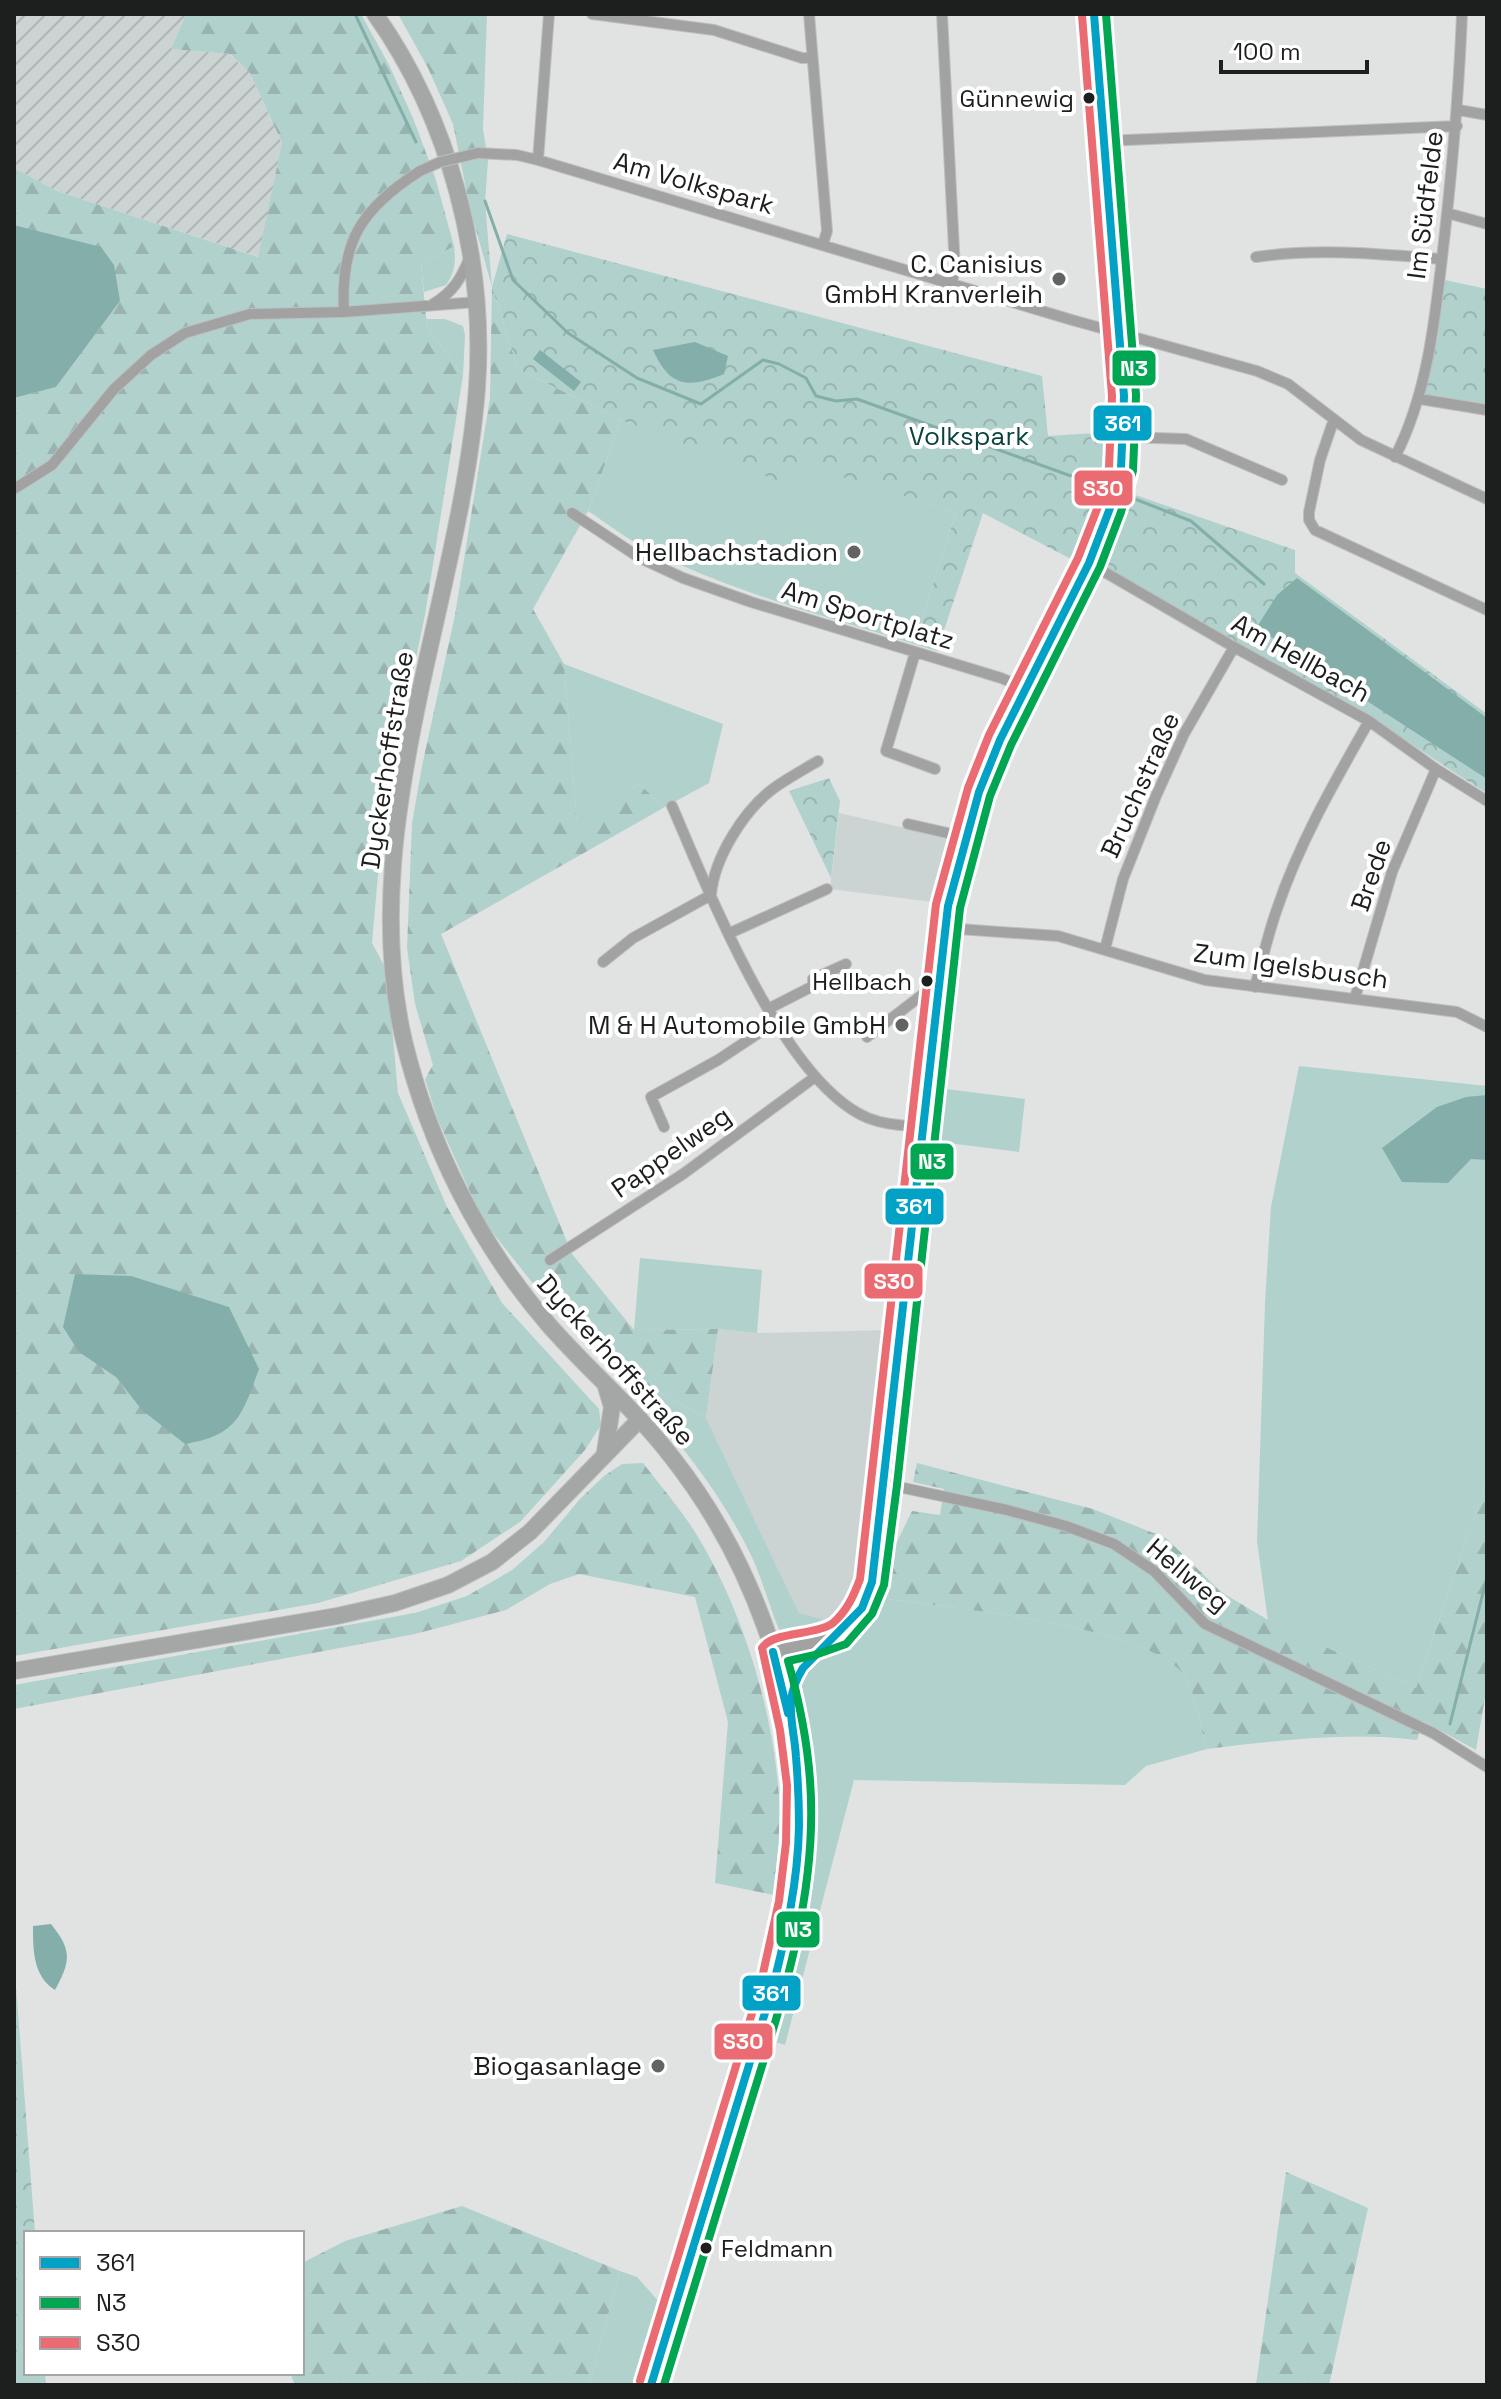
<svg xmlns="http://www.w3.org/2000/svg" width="1501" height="2399" viewBox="0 0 1501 2399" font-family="'Space Grotesk',sans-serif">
	<defs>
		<pattern id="industrial-furrows" width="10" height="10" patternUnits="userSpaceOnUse" patternTransform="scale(2)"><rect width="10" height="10" fill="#ccd4d3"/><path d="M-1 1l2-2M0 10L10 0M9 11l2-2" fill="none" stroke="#afb6b5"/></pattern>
		<pattern id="forest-firs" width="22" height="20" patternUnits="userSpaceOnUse" patternTransform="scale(2)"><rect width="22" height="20" fill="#b1d1cd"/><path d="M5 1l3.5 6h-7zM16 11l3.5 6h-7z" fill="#98b3b0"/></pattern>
		<pattern id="park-crowns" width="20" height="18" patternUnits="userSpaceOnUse" patternTransform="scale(2)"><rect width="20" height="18" fill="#b1d1cd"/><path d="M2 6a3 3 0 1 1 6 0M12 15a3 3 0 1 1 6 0" fill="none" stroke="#98b3b0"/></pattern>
	</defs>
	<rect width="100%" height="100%" fill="#e0e3e2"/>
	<path fill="#ccd4d3" d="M839,813L957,840L941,903L830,889Z
		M718,1329L757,1333L892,1330L861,1577L850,1604L830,1621L799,1613L706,1418Z"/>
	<path fill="url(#industrial-furrows)" d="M14,14H186L171,49L229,54L250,73L282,144L259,257L57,191L14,168Z"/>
	<path fill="#b1d1cd" d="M454,246C456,262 455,272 446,285L424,292L421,265Z
		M426,319H445L463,326L465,335L463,375L427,327Z
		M621,420L786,483L793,461L956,512L914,644C825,616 732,592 649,550C628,540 608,524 588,511Z
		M564,664L723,724L709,783L665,807L639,784L577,822Z
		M1299,1066L1487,1086V1480L1416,1688L1268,1621L1257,1541L1265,1304L1271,1207Z
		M938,1088L1025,1099L1019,1152L932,1141Z
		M640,1258L762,1270L757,1333L718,1329L634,1330Z
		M606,1359L648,1386L706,1418L799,1613L830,1621L850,1604C838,1626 806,1651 781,1634C769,1607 762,1576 748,1549C710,1474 661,1421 606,1359Z
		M894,1548L888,1599C950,1608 1155,1626 1186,1678C1195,1693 1202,1732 1207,1749L1146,1766L1125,1785L854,1780L785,2045L768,2040L796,1925L808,1855L806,1754L799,1696L808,1668L867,1609Z
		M620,2271L637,2277L661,2304L638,2385H589Z"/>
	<path fill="url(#forest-firs)" d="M186,14H361L389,65L413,118L435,177L454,246L421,265L427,327L463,375L425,615L393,766L381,841L372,943L387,971L398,1093L447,1207L502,1303L599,1409L601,1425L585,1450L520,1522L461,1561L318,1603L14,1656V398L56,387L120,301L101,248L14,225V168L57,191L258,257L282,143L250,73L230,54L171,49Z
		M398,14H487L483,129L488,161L485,201L492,287L518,369L621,420L588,511L533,609L564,664L577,821L639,784L665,807L441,934L572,1254L634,1330L718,1329L706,1418L648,1386L606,1359L546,1300L482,1219L437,1118L425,1079L433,1065L415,1004L407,948L412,823L422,766L455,615L490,398L492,287L470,208L453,124L428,68Z
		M643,1463C662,1488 685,1514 701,1542C742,1612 771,1704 778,1785C782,1821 777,1859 774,1895L715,1883L728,1722L695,1597L579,1574L550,1584L506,1610L415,1634L14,1709V1685L415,1613L467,1596L512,1570L544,1542L580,1499L604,1476L622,1464Z
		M917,1463L1093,1509L1166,1538L1221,1592L1275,1624L1416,1688L1487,1480V1686L1476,1750L1423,1721L1417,1740C1347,1731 1276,1741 1207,1749C1202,1732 1195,1693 1186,1678C1154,1626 950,1608 888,1599L894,1548L912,1511L940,1515L944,1489L913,1482Z
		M1286,2172L1368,2208L1329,2385H1256Z
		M462,2206L620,2271L589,2385H295L290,2373H302V2263L345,2241Z"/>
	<path fill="url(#park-crowns)" d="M507,234L1042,376L1048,436L1111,432L1112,487L1295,550V573L1487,714V793C1447,769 1409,741 1369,717C1245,642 1111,582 983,513L937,651L914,644L956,512L794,462L786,484L621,420L518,369L492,287Z
		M1445,280L1487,289V406L1424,397Z
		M829,778L840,801L831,878L789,791Z
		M14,1961L35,2233H26V2373H45L46,2385H14Z"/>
	<path fill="#84aeaa" d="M14,225L101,247L114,265L120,301L56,387L14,398Z
		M695,342L728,356L724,374C687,389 670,387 653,350Z
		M540,350L581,382L574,391L533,359Z
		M1297,578L1487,718V779L1313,666L1257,627L1277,595Z
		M1487,1095V1160L1471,1159L1448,1183L1402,1182L1382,1148L1437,1107L1466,1097Z
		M75,1274L131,1276L229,1307L259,1369C242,1415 238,1435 185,1444L142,1410L116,1377L79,1352L63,1327Z
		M51,1924C72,1950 71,1961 55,1990C33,1976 33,1950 33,1926Z"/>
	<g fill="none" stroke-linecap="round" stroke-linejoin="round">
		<path stroke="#84aeaa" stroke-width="3" d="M355,14L416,142
			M485,201L513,280L568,333L637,378L701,404L763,360L779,364L806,378L816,396L836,401L857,399L1110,490
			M1117,492L1191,521L1264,584
			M1450,1724L1487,1577"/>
		<g stroke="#bebfbf" stroke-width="12">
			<path id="minor" d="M592,14L714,30L802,58H812
				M809,14L827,231L823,244
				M942,14L955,269L952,282
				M1459,110L1487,115
				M1104,141L1457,126
				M478,153L517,155L538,160L1072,320L1257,371L1288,384L1361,440L1487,499
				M538,160L549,14
				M1447,213L1487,224
				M1256,257C1318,248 1379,254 1442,259
				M433,304C452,293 461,279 469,259
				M344,312C340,241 362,208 420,171
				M1420,399L1487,410
				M1334,419L1320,460L1309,512V520L1315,530L1487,610
				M1124,437L1186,439L1282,480
				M1395,457C1430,389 1436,308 1445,232C1453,159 1459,88 1462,14
				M14,489L52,465L114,389L151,355L185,333L250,314L344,312L477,302
				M572,513L640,558L683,578L751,602L1001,678L1025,688
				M1089,563L1234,647L1369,721L1436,769L1487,801
				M915,653L886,751L935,769
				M672,806C708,889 783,1083 868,1118C885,1125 903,1125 922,1127
				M908,824L965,837
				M945,928L1058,936L1205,980L1457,1012L1487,1027
				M730,933L827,889
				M1105,949L1123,879L1156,796L1184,734L1234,647
				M603,962L633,938L711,895C714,858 744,810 774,788C788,778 803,770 818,761
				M1255,987C1262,961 1268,934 1277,909C1299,843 1335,781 1369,721
				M1355,998L1392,872L1436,769
				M768,1009L813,986V979L846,964
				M867,1037L922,995L936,996
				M664,1127L651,1097L718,1060L774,1023
				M550,1260L683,1174L815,1077
				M885,1484L1007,1510L1066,1526L1114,1544L1154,1571L1205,1624L1433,1733L1487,1767"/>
		</g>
		<g stroke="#bebfbf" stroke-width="14">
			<path id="tertiary" d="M773,1652L811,1644L832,1636
				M777,1666L820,1651L832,1641L862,1608L872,1582L885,1484L948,906L979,792L1000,740L1089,563L1110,508L1121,469L1124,437V396L1094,14
				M790,1710L798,1675L815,1656"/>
		</g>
		<g stroke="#bebfbf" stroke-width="18">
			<path id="primary" d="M375,14C450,120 486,259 477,388C469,490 441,592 420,692C396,806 377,925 404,1041C429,1144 478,1243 548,1324C587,1369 634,1408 671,1456C751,1557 801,1693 799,1822C799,1879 785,1935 772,1990L651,2385
				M605,1452L612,1407L606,1387
				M14,1671L337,1616L395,1603L448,1585L492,1562L530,1532L640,1419"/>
		</g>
		<use href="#minor" stroke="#a2a2a2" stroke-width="10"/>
		<use href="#tertiary" stroke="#a2a2a2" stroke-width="12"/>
		<use href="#primary" stroke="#a4a7a6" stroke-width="16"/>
		<g stroke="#bebfbf" stroke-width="12" stroke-linecap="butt">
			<path id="minor-bridge" d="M420,171L440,162L478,153"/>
		</g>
		<use href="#minor-bridge" stroke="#a2a2a2" stroke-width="10"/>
		<g stroke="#fff" stroke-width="14">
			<path id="bus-1" d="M773,1652L788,1713
				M651,2385L772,1990C786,1936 798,1882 799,1826C799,1803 798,1780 796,1757C794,1723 782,1701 803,1668L862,1608L872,1582L948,906L979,792L1000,740L1089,563L1110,508L1121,469L1124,396L1094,14"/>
		</g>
		<g stroke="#fff" stroke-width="14">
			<path id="bus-2" d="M664,2385C690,2298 717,2211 744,2124C778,2013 819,1898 810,1780C807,1739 799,1700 788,1661L815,1655L846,1644L872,1614L884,1585L897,1485L960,908L990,796L1011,745L1100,567L1121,512L1133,471L1136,395L1106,14"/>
		</g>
		<g stroke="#fff" stroke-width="14">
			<path id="bus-3" d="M640,2381L760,1987L779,1901L786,1843L787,1785L780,1730L762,1648C773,1631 815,1636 833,1623C847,1611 854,1595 860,1579L936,904L968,788L989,735L1078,558L1099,504L1109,467L1112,396L1082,15"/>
		</g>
		<use href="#bus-1" stroke="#01a2c5" stroke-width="8"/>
		<use href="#bus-2" stroke="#00a651" stroke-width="8"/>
		<use href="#bus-3" stroke="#ea6c72" stroke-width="8"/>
	</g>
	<g fill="#1d1f1f" stroke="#fff" stroke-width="3">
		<circle cx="1089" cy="98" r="7"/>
		<circle cx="927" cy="981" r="7"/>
		<circle cx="706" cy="2248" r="7"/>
	</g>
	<g fill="#616463" stroke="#fff" stroke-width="3">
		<circle cx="1059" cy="279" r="8"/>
		<circle cx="854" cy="552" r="8"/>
		<circle cx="902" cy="1025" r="8"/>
		<circle cx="658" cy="2066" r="8"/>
	</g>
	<g text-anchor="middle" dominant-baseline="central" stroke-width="8" stroke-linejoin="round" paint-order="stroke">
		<g font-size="24" fill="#1d1f1f" stroke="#fff" text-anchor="end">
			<text x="1074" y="98">Günnewig</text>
			<text x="912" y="981">Hellbach</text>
			<text x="721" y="2248" text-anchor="start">Feldmann</text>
		</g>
		<g font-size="26" fill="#1d1f1f" stroke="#fff">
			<text transform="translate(694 183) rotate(16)">Am Volkspark</text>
			<text transform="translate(1425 205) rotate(-83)">Im Südfelde</text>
			<text transform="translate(868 615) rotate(17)">Am Sportplatz</text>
			<text transform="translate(1301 658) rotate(29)">Am Hellbach</text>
			<text transform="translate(387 760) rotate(-81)">Dyckerhoffstraße</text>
			<text transform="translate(1140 785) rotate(-66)">Bruchstraße</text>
			<text transform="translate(1371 875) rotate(-71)">Brede</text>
			<text transform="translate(1291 966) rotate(8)">Zum Igelsbusch</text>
			<text transform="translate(671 1152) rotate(-35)">Pappelweg</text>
			<text transform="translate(616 1360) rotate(48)">Dyckerhoffstraße</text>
			<text transform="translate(1188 1575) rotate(40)">Hellweg</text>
		</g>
		<g font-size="26" fill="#1d1f1f" stroke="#fff" text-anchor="end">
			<text x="1043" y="264">C. Canisius<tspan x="1043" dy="30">GmbH Kranverleih</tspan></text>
			<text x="838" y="552">Hellbachstadion</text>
			<text x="886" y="1025">M &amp; H Automobile GmbH</text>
			<text x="642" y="2066">Biogasanlage</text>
		</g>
		<g font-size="26" fill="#0b433f" stroke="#fff">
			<text x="969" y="436">Volkspark</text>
		</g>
	</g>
	<g stroke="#fff" stroke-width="3">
		<rect x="1111" y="349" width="46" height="38" rx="8" fill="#00a651"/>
		<rect x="1092" y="404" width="61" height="38" rx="8" fill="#01a2c5"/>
		<rect x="1073" y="469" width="61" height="38" rx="8" fill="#ea6c72"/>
		<rect x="909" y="1142" width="46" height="39" rx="8" fill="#00a651"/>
		<rect x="884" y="1187" width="61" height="39" rx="8" fill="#01a2c5"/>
		<rect x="863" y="1262" width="61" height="38" rx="8" fill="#ea6c72"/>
		<rect x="775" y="1910" width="46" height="39" rx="8" fill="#00a651"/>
		<rect x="741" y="1974" width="61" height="38" rx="8" fill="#01a2c5"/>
		<rect x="713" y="2022" width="61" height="39" rx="8" fill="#ea6c72"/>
	</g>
	<g font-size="22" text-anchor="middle" font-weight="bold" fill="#fff">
		<text x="1134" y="376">N3</text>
		<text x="1123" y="431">361</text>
		<text x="1103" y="496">S30</text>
		<text x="932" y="1169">N3</text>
		<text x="914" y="1214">361</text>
		<text x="894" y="1289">S30</text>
		<text x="798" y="1937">N3</text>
		<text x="771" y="2001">361</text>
		<text x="743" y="2049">S30</text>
	</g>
	<rect width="1501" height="2399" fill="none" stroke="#1d1f1f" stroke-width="32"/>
	<rect x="24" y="2231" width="280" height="144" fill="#ffffff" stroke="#a5a5a5" stroke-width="2"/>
	<rect x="40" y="2257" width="40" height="12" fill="#01a2c5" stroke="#a5a5a5" stroke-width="2"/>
	<text x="96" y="2271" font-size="24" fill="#1d1f1f">361</text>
	<rect x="40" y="2297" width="40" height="12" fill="#00a651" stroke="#a5a5a5" stroke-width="2"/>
	<text x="96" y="2311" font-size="24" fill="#1d1f1f">N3</text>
	<rect x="40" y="2337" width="40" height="12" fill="#ea6c72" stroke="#a5a5a5" stroke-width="2"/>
	<text x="96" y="2351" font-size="24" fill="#1d1f1f">S30</text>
	<path d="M1221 60v12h146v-12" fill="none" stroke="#1d1f1f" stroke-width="4"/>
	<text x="1233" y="60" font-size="24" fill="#1d1f1f" stroke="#ffffff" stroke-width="6" paint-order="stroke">100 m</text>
</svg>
